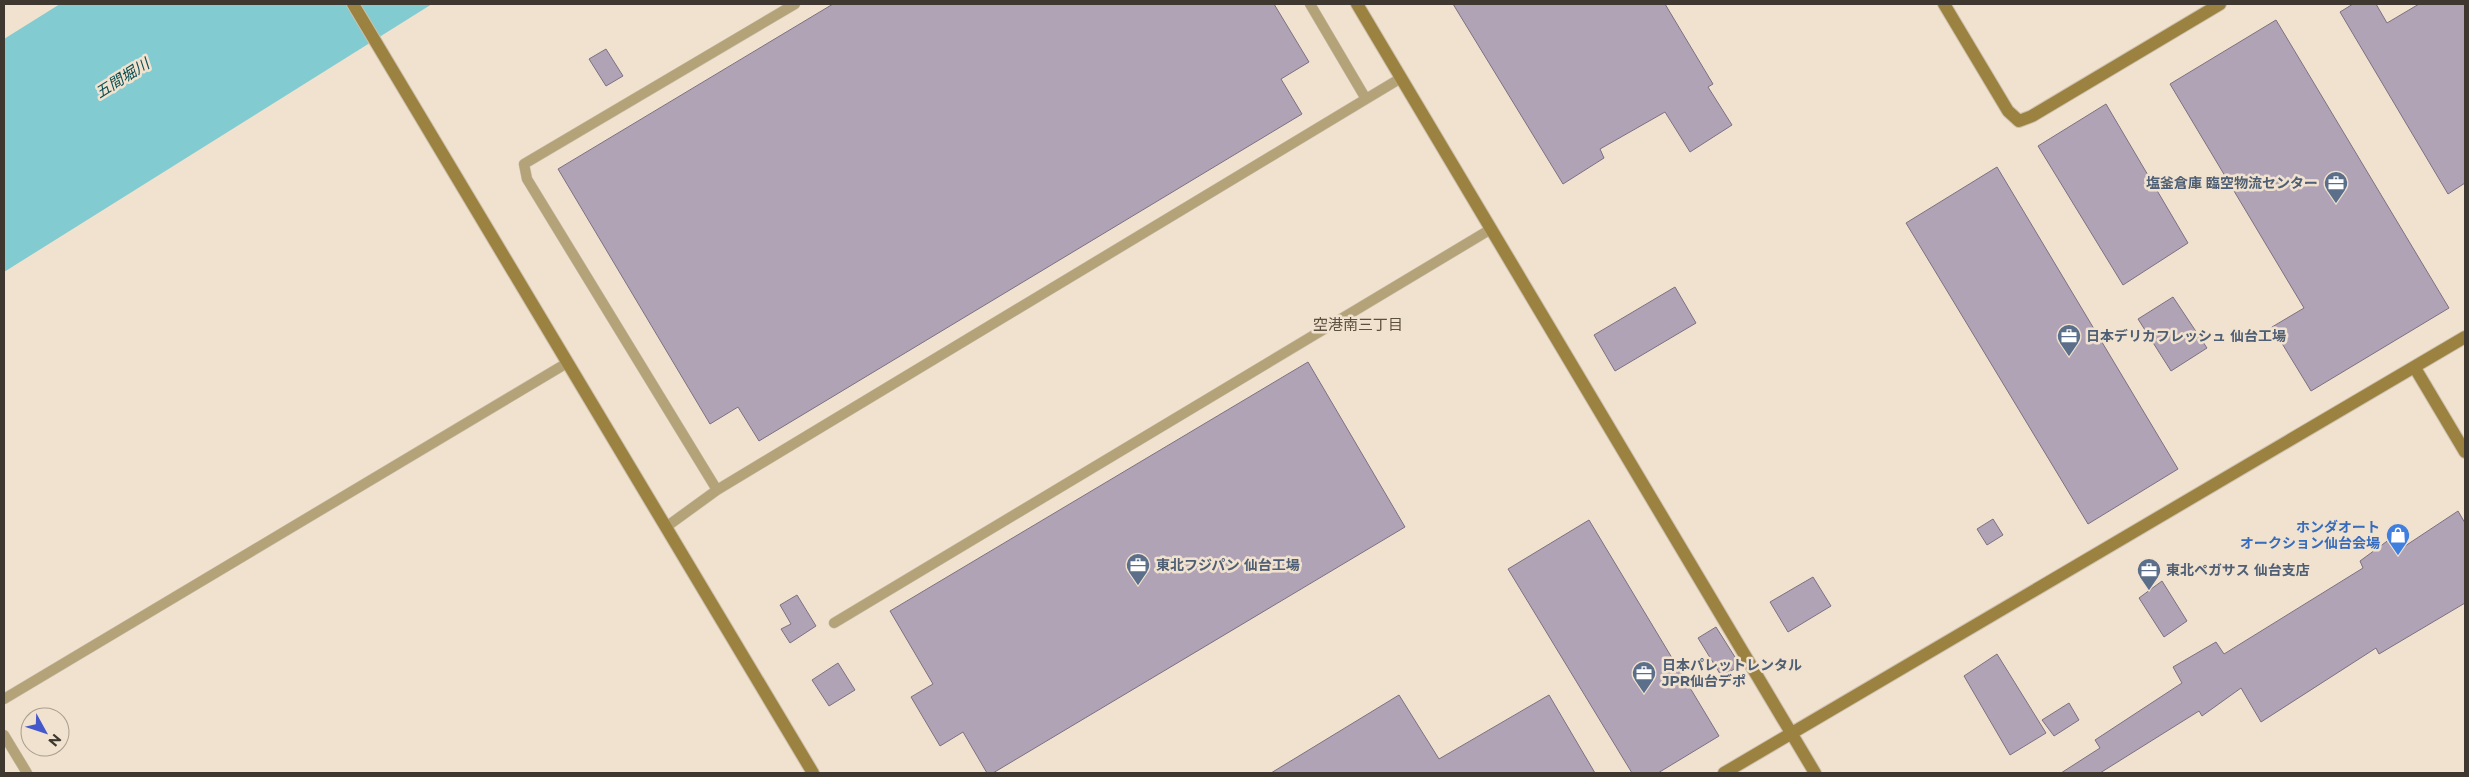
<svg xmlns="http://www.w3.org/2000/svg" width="2469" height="777" viewBox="0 0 2469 777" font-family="Montserrat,'Noto Sans JP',sans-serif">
	<rect width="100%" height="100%" fill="#f0e2ce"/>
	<path fill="#81cbd1" d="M60,4H432L4,272V39Z"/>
	<path fill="#b1a3b6" stroke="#7d7082" d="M833,4H1274L1309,62L1281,79L1302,114L759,441L738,407L710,424L558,169Z
		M1453,4H1665L1713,84L1708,87L1732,125L1690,152L1665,112L1600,149L1604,158L1563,184Z
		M2353,4H2376L2387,23L2419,4H2465V183L2448,194L2340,12Z
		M2276,20L2449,308L2311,391L2272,327L2304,308L2170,84Z
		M606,49L623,76L606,86L589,59Z
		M2106,104L2188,243L2123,285L2038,146Z
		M1997,167L2178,469L2088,524L1906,223Z
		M1675,287L1696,323L1615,371L1594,335Z
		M2173,297L2207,348L2171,371L2138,319Z
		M1308,362L1405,527L993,773H987L963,732L940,746L911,697L933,684L890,611Z
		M2458,511L2465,523V603L2379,654L2376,648L2261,722L2241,688L2202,716L2199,711L2100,773H2061L2100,748L2095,740L2182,683L2173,667L2216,642L2224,654L2363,568L2360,561L2390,539L2399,550Z
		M1993,519L2003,535L1987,545L1977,529Z
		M1589,520L1719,736L1658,773H1632L1508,569Z
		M1813,577L1831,606L1788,632L1770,602Z
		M2162,581L2187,621L2164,637L2139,598Z
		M797,595L816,626L790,643L781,629L791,624L780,605Z
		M1716,627L1740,665L1722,677L1698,638Z
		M1997,654L2046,733L2010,755L1964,676Z
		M838,663L855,690L829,706L812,680Z
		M1399,695L1439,759L1549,695L1595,773H1271Z
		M2069,703L2079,720L2054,736L2042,720Z"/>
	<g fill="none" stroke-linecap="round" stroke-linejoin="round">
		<g stroke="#ccc0ae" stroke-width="11">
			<path id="lane" d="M1366,99L1401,78
				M717,490L527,179L524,164L795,4
				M666,527L717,490L1366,99L1310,4
				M834,623L1491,229
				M4,699L567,363
				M4,735L27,773"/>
		</g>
		<g stroke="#ccc0ae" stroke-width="14">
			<path id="secondary" d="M353,4L813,773
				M1357,4L1815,773
				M1944,4L2008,111L2019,121L2032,116L2220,4
				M2415,368L2465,452
				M1724,773L2465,337"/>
		</g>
		<use href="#lane" stroke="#b4a379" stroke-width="10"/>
		<use href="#secondary" stroke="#9c8240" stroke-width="12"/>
	</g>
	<defs>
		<g id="office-pin" transform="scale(1.25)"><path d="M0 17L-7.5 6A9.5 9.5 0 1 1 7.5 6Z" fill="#5c6f8a" stroke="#f0e2ce"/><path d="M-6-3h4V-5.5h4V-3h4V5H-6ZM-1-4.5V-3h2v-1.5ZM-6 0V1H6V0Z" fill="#fff"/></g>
		<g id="shop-pin" transform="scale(1.25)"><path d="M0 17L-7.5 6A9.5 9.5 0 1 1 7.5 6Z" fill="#3f7fe0" stroke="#f0e2ce"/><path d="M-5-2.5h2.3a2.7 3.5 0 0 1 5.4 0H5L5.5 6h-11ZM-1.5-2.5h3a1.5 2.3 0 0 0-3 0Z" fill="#fff"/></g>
	</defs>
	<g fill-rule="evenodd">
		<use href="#office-pin" x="2336" y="183"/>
		<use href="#office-pin" x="2069" y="336"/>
		<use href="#shop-pin" x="2398" y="535"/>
		<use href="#office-pin" x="1138" y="565"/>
		<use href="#office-pin" x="2149" y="570"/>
		<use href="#office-pin" x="1644" y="673"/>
	</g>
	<g text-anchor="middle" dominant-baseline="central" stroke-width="5" stroke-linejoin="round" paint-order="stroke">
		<g font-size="14" font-weight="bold" fill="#4e5e75" stroke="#f0e2ce" text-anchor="start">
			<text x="2318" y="183" text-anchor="end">塩釜倉庫 臨空物流センター</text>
			<text x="2086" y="336">日本デリカフレッシュ 仙台工場</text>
			<text x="1156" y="565">東北フジパン 仙台工場</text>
			<text x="2166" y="570">東北ペガサス 仙台支店</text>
			<text x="1662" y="665">日本パレットレンタル<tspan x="1662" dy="16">JPR仙台デポ</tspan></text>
		</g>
		<g font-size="14" font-weight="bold" fill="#366cbe" stroke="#f0e2ce" text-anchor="end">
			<text x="2380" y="527">ホンダオート<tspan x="2380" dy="16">オークション仙台会場</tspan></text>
		</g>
		<g font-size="15" font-style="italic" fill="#0a4e53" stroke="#f0e2ce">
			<text transform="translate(122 78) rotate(-32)">五間堀川</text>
		</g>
		<g font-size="15" fill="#5b4f3e" stroke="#f0e2ce">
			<text x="1358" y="324">空港南三丁目</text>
		</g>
	</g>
	<rect width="2469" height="777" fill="none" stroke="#3e3830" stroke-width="10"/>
	<g transform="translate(45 732) rotate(130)"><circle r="24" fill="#f0e2ce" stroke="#a99e8f"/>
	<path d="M0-4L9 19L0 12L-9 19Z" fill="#4457cb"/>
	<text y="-8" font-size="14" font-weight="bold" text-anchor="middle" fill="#3e3830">N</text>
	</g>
</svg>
